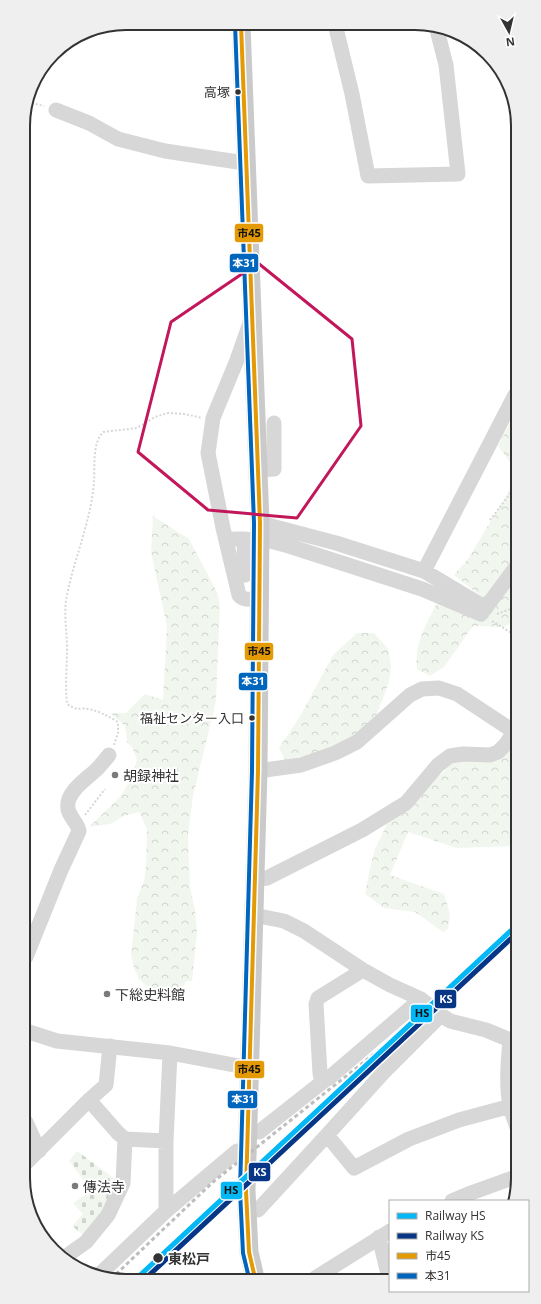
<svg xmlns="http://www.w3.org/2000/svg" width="541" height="1304" viewBox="0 0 541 1304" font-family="'Open Sans','Noto Sans JP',sans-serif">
	<defs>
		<pattern id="forest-crowns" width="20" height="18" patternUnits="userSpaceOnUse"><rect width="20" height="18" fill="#f1f7ee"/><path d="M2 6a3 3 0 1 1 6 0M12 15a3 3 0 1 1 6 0" fill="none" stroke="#cfd4cd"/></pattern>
		<pattern id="cemetery-stones" width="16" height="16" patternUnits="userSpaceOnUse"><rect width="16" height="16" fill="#f1f7ee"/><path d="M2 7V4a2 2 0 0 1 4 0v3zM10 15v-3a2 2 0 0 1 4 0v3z" fill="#cfd4cd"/></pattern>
	</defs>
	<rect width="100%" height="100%" fill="#fff"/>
	<path fill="url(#forest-crowns)" d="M515,413L516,620L504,627L473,626L444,667L430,676L417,669C414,643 427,623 438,601L492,605L454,575L468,559L516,479L511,463L498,446Z
		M153,516L189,539L218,594L220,606L216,701L193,796L188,835L190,887L195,910L197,932L192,981H186L177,1000L153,992L139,979L134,968L131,955L137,899L144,881L146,866L147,829L139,812L124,816L110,824L89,827L121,796L132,777L137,759L132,747L127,742L125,726L110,713H126L145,694L163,700L167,627L151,552Z
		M357,633H374L388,649L391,665L389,682L377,714L354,737L335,749L307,756L285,760L279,748L299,718L333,655Z
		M510,749L516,750L517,846L457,848L408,832L390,875L444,894L450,914L448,929L443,932L415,912L384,908L365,894L370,868L375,849L389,820L436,777L443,773L450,760Z"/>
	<path fill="url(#cemetery-stones)" d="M77,1151L119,1182L115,1191L86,1237L72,1226L83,1214L73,1203L92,1191L69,1161Z"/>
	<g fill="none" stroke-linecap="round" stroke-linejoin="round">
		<path stroke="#d7d7d7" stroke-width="2" stroke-dasharray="2 2" stroke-linecap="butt" d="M28,102L44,106
			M490,520L516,486
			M497,614L516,607
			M492,621L510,632L516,645
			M114,745L118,733V722C108,716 99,711 88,709C77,707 79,712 67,704C65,686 67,667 67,649C67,632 64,617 66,600C73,561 91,522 94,482C95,466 92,444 103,432L137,428L155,417L168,413L185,414L202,418
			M85,815L105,789"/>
		<path stroke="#d7d7d7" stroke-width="15" d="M335,24L352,94L368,176L458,174L446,65L436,26
			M56,110L89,123L118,139L165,151L238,162H246
			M250,323L237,360L213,418L208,453L223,528L239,595C243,601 253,599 260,599
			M258,470L274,469V423
			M260,523L336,543L424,571L486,608
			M234,539H244L245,575
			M244,539L270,541L289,546L422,589L481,614L516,567
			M424,571L515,395
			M258,771L301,765L335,753L357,742L410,695L422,689L439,688L457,694L516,733
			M255,880L267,878L362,830L406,803L438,765L450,756L463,754L490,755L498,752L506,744L514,732
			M254,915L284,921L304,931L363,970L390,985L421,999L441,1015L450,1021L486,1030L510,1040L517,1039
			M26,957L61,870L79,831C78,823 70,818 68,809C65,792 87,779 97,769C101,765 105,760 109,755
			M363,970L318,998L316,1004L320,1073L321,1078L325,1080L329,1078L421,999
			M441,1015L383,1073L327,1135L354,1168L409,1139L459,1120L518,1104
			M26,1031L57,1041L170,1053L250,1068
			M510,1040C508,1062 506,1084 510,1106C512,1114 515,1122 518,1130
			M26,1122L39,1151
			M259,1132L325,1080
			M125,1139L166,1141
			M26,1163L89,1100L106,1085L110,1046
			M452,1201L471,1193L518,1176
			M258,1210L327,1135
			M166,1211L237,1151
			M379,1237L389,1278
			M65,1257L86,1242L108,1215L123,1183L125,1139L118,1133L89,1100
			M99,1275L166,1211V1141L170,1053
			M315,1278L390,1231"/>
		<path stroke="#cacaca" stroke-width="19" d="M241,24L260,523L258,771L246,1191L249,1252L255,1278"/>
		<path stroke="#bebebe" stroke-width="3" stroke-dasharray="4 3" stroke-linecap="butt" d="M111,1279L213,1182L399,1034"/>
		<g stroke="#fff" stroke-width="7">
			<path id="bus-1" d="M241,24L260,523L258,771L246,1191L249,1252L255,1278"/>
		</g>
		<g stroke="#fff" stroke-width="7">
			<path id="bus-2" d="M235,24L254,523L252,771L240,1191L243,1253L249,1278"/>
		</g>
		<use href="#bus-1" stroke="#e39a05" stroke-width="4"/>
		<use href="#bus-2" stroke="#0065bd" stroke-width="4"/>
		<g stroke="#fff" stroke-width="8">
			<path id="rail-1" d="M136,1279L517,925"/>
		</g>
		<g stroke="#fff" stroke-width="8">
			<path id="rail-2" d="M145,1279L517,933"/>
		</g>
		<use href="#rail-1" stroke="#03b8f5" stroke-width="5"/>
		<use href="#rail-2" stroke="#073686" stroke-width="5"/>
	</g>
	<path fill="none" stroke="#c2185b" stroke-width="3" stroke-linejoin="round" d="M258,263L352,339L361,426L297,518L208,510L138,452L171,322Z"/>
	<g fill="#333" stroke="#fff" stroke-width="1.5">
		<circle cx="238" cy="92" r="3.5"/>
		<circle cx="252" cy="718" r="3.5"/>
		<circle cx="158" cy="1258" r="5.5"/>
	</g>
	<g fill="#7a7a7a" stroke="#fff" stroke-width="1.5">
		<circle cx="115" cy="775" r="4"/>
		<circle cx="107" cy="994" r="4"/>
		<circle cx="75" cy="1186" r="4"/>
	</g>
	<g text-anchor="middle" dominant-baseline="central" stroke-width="4" stroke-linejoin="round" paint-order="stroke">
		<g font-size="13" fill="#333" stroke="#fff" text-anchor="end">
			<text x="230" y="92">高塚</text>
			<text x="244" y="718">福祉センター入口</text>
		</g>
		<g font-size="14" fill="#333" stroke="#fff" text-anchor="start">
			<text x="123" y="775">胡録神社</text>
			<text x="115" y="994">下総史料館</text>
			<text x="83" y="1186">傳法寺</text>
		</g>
		<g font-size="14" font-weight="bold" fill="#333" stroke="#fff" text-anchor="start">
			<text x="168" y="1258">東松戸</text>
		</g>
	</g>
	<path d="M0 0H541V1304H0ZM126 30H415A96 96 0 0 1 511 126V1178A96 96 0 0 1 415 1274H126A96 96 0 0 1 30 1178V126A96 96 0 0 1 126 30Z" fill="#efefef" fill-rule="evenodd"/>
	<path fill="none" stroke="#333" stroke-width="2" d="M126 30H415A96 96 0 0 1 511 126V1178A96 96 0 0 1 415 1274H126A96 96 0 0 1 30 1178V126A96 96 0 0 1 126 30Z"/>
	<g stroke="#fff" stroke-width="1.5">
		<rect x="234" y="223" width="30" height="20" rx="4" fill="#e39a05"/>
		<rect x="229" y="253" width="30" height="20" rx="4" fill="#0065bd"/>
		<rect x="244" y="642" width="30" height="19" rx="4" fill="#e39a05"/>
		<rect x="238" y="672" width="30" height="19" rx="4" fill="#0065bd"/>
		<rect x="434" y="989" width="23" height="20" rx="4" fill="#073686"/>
		<rect x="410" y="1004" width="23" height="19" rx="4" fill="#03b8f5"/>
		<rect x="234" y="1060" width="31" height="19" rx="4" fill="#e39a05"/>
		<rect x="227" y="1090" width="31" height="19" rx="4" fill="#0065bd"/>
		<rect x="248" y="1162" width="23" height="20" rx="4" fill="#073686"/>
		<rect x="220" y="1181" width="23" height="19" rx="4" fill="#03b8f5"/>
	</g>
	<g font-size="11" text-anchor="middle" font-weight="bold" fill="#fff">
		<text x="244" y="267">本31</text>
		<text x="253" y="685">本31</text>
		<text x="446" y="1003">KS</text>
		<text x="243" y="1103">本31</text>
		<text x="260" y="1176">KS</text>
	</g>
	<g font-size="11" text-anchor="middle" font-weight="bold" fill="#111">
		<text x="249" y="237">市45</text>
		<text x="259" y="655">市45</text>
		<text x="422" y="1017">HS</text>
		<text x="249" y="1073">市45</text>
		<text x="231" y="1194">HS</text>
	</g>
	<rect x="389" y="1200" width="140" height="92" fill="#ffffff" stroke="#adadad"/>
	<rect x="397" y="1213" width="20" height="6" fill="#03b8f5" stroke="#adadad"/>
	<text x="425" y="1220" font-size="12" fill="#333333">Railway HS</text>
	<rect x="397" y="1233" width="20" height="6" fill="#073686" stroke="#adadad"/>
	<text x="425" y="1240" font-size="12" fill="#333333">Railway KS</text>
	<rect x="397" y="1253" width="20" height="6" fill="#e39a05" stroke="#adadad"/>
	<text x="425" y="1260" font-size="12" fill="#333333">市45</text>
	<rect x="397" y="1273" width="20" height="6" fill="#0065bd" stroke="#adadad"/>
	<text x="425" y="1280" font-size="12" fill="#333333">本31</text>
	<g transform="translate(509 32) rotate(172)" stroke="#ffffff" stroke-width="3" paint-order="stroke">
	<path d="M0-3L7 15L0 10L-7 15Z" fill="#333333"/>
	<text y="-6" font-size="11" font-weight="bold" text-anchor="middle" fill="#333333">N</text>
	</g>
</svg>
